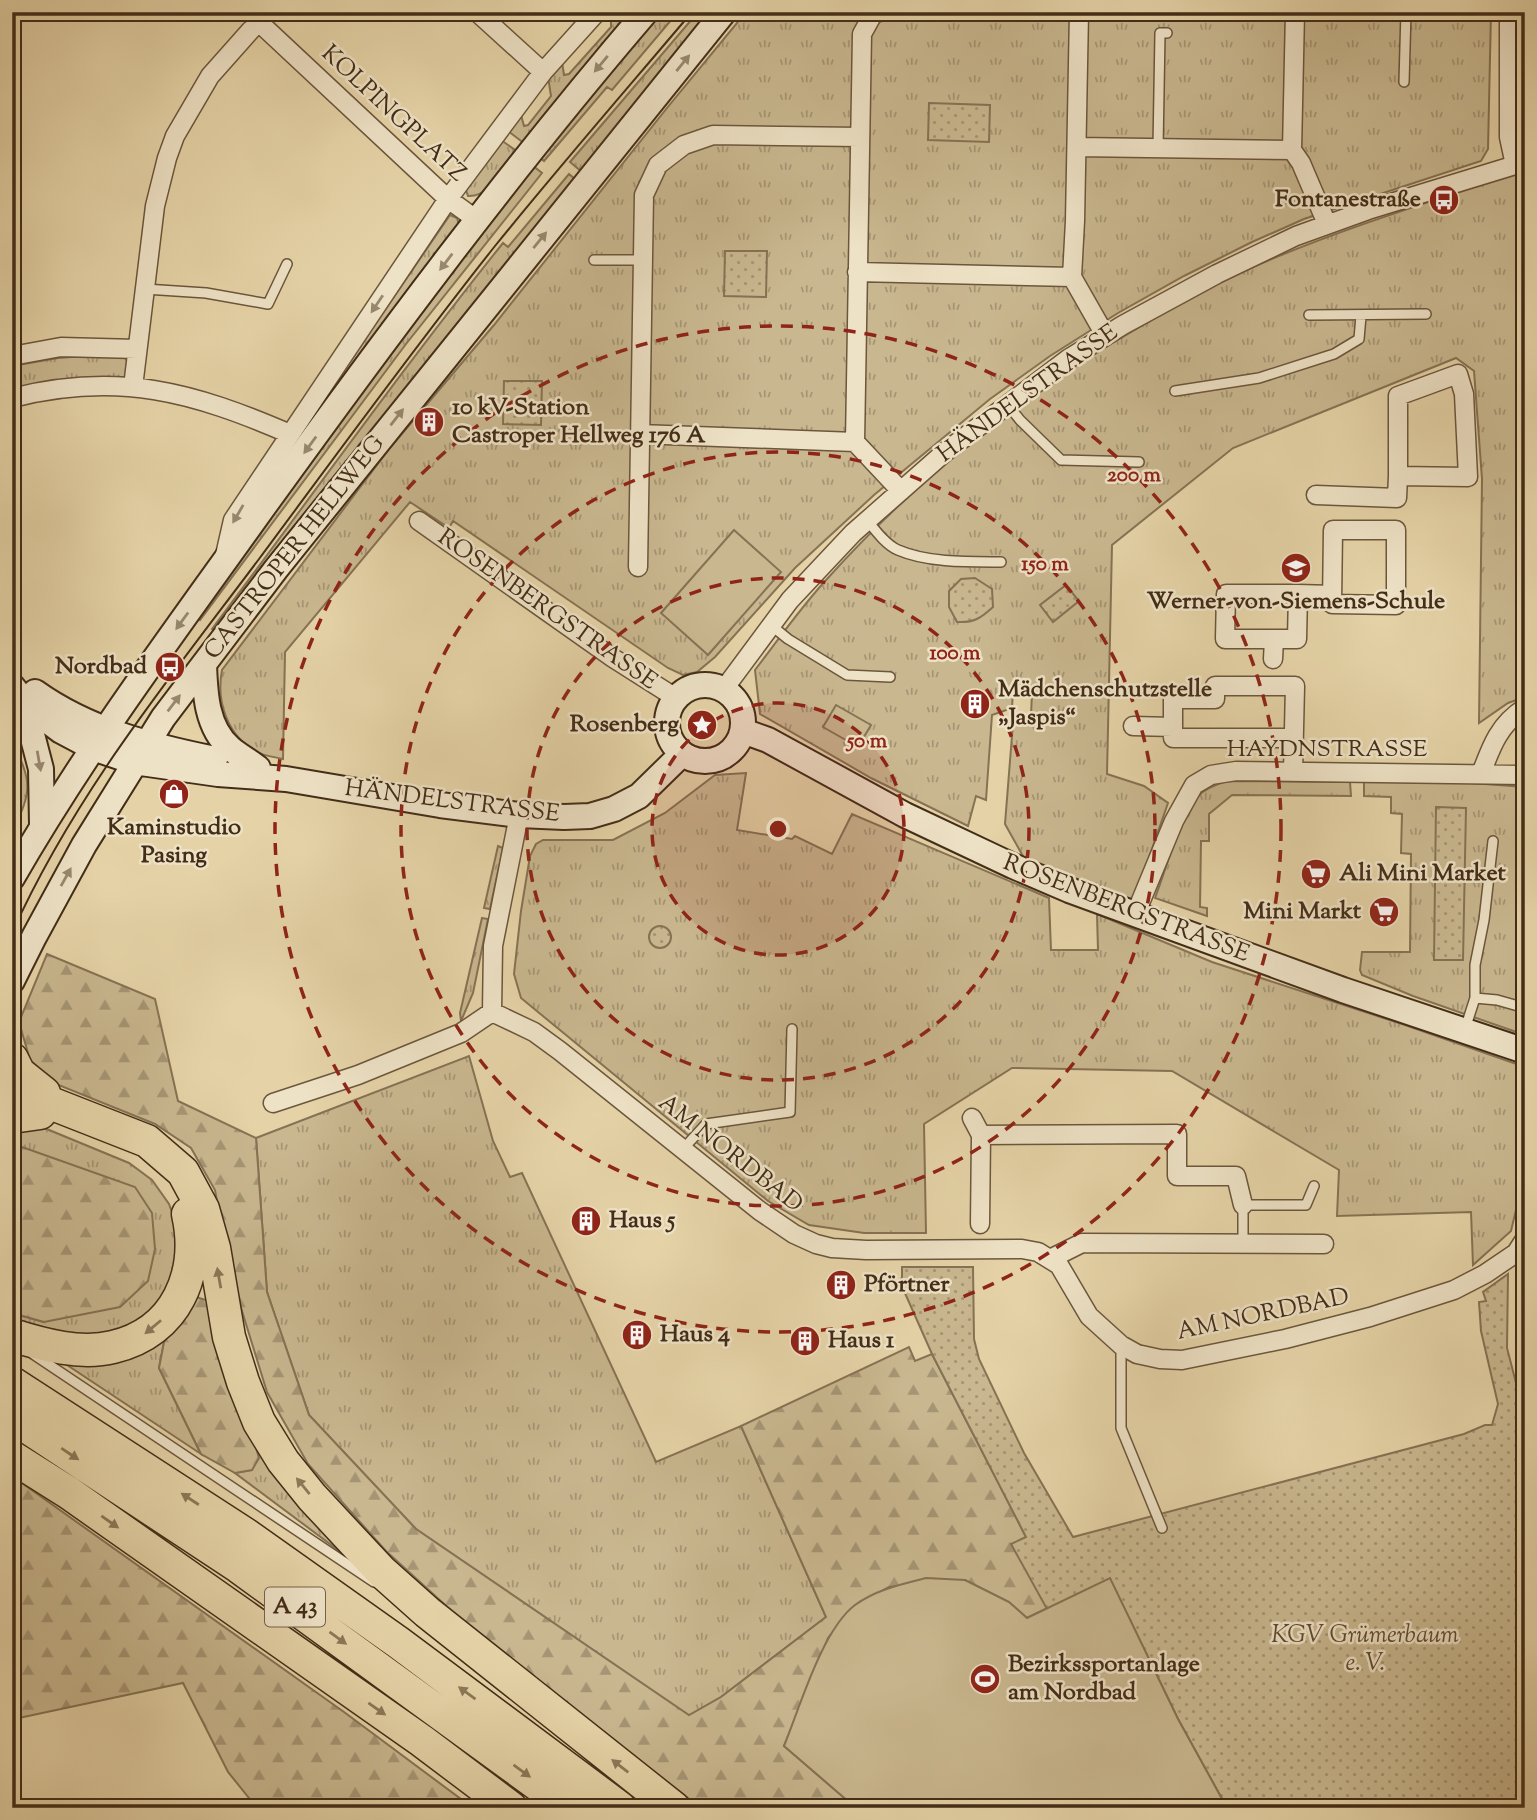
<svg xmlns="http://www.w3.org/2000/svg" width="1537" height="1820" viewBox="0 0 1537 1820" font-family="'Sorts Mill Goudy',serif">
	<defs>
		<pattern id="grass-tufts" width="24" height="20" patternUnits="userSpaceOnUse" patternTransform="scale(1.75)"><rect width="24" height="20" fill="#c9b78f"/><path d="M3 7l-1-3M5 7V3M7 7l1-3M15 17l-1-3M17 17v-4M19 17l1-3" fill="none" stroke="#a59574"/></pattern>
		<pattern id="forest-firs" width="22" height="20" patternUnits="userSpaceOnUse" patternTransform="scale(1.75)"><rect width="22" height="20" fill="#c9b78f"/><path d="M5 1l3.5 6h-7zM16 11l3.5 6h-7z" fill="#a59574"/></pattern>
		<pattern id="park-dots" width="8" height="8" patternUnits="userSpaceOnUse" patternTransform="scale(1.75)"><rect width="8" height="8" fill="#c9b78f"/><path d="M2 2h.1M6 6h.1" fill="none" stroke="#a59574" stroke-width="1.8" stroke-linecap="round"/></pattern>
	</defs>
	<rect width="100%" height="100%" fill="#e5d3a7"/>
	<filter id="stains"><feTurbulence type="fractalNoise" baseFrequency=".00286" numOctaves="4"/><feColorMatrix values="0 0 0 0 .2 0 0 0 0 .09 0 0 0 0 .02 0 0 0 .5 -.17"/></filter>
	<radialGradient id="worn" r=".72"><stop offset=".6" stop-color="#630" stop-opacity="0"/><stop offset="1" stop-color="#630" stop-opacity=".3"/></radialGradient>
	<path fill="url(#grass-tufts)" stroke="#867254" stroke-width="2" d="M611,12H639L525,144L508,131L521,115L524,126L528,125L551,96L548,77L562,62L564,75L569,74L611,27Z
		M661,12H678L612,90L607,87L544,161L539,157Z
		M698,12H711L582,172L570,162Z
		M746,12H1491L1488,149L1481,161L1304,219L1252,242L1184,276L1118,313L1050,356L990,399L874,495L795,568L715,657L697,672L683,675L668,668L453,521L449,528L410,502L285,652L283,759C275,757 264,756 257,752C227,736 216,701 222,670L389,449L494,325L667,108Z
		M501,140L518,152C505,168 490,197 468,196L466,190L469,186Z
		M532,165L542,173L406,344L200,620L196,617L229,570Z
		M1525,171V697L1508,703L1479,723L1482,479L1474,371L1456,358L1233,448L1112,545L1107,774L1144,786L1168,803L1131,909L1024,858L1005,824L1013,723L1017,718L1031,716L1032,692L1013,691L1012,708L992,715L986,800L976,796L968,826L871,778L760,714L755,670C778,640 801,607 827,579C918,478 1026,392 1143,325C1166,312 1188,296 1212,285C1313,238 1418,205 1525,171Z
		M569,174L576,180L215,631L212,629C309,500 402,369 503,243L508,247Z
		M450,215L457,218L459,225L238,524Z
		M97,355L124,356L127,361L126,378L12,391V366L58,358Z
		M12,741C33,784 32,790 12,833Z
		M746,773L737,830L792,839L795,836L832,854L852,814L1049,898L1051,950H1098L1097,914L1212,962L1405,1025L1525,1067V1172L1511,1231L1473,1265L1471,1212L1337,1216L1339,1170L1172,1071L1012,1068L924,1124L926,1233H864L809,1225L768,1201L521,998L514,974L521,911L530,856L536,844L543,840H613L665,813L715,775Z
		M1227,781L1350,782L1351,796L1232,795L1209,814V841H1201L1200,907L1207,908V916L1155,898C1165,872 1181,815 1198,796C1206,788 1217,784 1227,781Z
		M1364,781L1471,783L1525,787V1035L1413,996L1362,975L1360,970L1362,952H1410L1411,854L1401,853L1402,814L1391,813V797L1364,796Z
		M498,846L503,848L490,909L484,908Z
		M482,918L488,919L473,993L461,1021L460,1013Z
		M469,1056L493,1141L510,1177L522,1173L656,1462L741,1426L826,1617L721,1697L689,1716L416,1529L309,1415L267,1292L256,1138Z
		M37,1125L129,1163L152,1180L169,1204L179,1232L173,1285L138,1325L82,1339L12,1321V1313L44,1322L12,1156V1127Z
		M166,1332L159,1368L201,1454L55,1357Z
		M253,1433L346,1556L235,1473L252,1470Z"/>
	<path fill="url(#forest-firs)" stroke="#867254" stroke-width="2" d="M47,954L155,999L178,1101L256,1138L267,1292L309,1415L416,1529L689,1715L721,1697L826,1617L741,1426L909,1347L915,1361L932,1354L1026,1537L1110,1578L1027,1618L1009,1602L965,1580L889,1587L854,1606L828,1638L784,1746L856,1808H701L500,1655L386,1551L308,1464L267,1392L230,1272L215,1190L191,1148L155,1124L56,1084L30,1060L19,1022Z
		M22,1147L135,1187L152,1213L155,1249L148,1281L120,1307L44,1322L12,1313V1156Z
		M190,1295L212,1302L259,1458L252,1470L235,1473L201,1454L159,1368L166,1332Z
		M12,1476L344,1712L473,1808H257L228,1772L183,1683L14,1719L15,1737H12Z"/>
	<path fill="url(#park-dots)" stroke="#867254" stroke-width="2" d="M929,103L990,105L989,142L928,140Z
		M725,251H767L766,297L724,296Z
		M504,381H542L541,425L503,424Z
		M975,578L992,589L993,607C981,618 974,623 957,622L949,607V591L961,579Z
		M1066,585L1079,601L1053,622L1040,605Z
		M1436,807L1466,808L1463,960H1434Z
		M649 937a11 11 0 1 1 22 0a11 11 0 1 1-22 0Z
		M902,1267H973L974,1339L979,1359L1024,1453L1073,1537L1464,1434L1485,1425H1492L1498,1404L1481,1331L1479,1302L1486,1301L1483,1292L1508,1274L1507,1348L1525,1418V1808H1227L1178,1719L1110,1579L1047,1609L1011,1544L1026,1537L932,1354L900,1282L902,1277Z"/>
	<path fill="#c9b78f" stroke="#867254" stroke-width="2" d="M734,530L781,572L708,655L661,613Z
		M836,705L871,725L858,747L823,727Z
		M926,1578L965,1580L1009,1602L1027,1618L1110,1578L1178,1719L1227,1808H856L784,1746C800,1707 822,1630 855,1605C875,1590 902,1584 926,1578Z"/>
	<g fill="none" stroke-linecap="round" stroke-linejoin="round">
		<g stroke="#6c563c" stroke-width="12">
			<path id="lane" d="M1404,82L1406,12
				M1158,148L1160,33H1167
				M594,260H642
				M145,289L206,293L268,304L287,264
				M1309,315L1426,314
				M1175,391L1259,378L1334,354L1359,339L1361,316
				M1008,405L1020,420L1061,460L1139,462
				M867,520C875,530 886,545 898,550C928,563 969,562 1001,562
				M772,626L788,639L847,675L890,677
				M1475,998L1497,1000L1525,1008
				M1465,1029L1475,998V965L1484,920L1493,841
				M683,1149L706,1124L790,1112L792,1029
				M1243,1242V1205H1306L1314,1186
				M1121,1345V1428L1162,1528
				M33,1354L374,1582"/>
		</g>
		<g stroke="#6c563c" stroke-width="21">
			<path id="street" d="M248,12L448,199L477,220
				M477,12L543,72
				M879,12L873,14L862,34L855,442L901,491
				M1079,12L1075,221L1072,277L1105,335
				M1295,12L1292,150L1301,163L1327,224
				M1509,12V137L1515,165
				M1077,147L1292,150
				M857,272L1072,277
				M12,356L61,347L137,349
				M1458,374L1464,394L1468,477L1398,476V396Z
				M133,387L155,206L167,158L175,136L210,76L258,22
				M12,398C118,371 193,392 290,434
				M639,434L855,442
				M1316,495L1397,498L1398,476
				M419,521L613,658L676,698
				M1333,530H1396V605L1332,604Z
				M225,555L233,520L448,199L543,72L597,12
				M638,567L644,195L658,165L684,145L713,135L860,137
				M1226,594H1298L1297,639H1225Z
				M1298,594L1332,595
				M1273,659L1274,639
				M724,689L790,600L853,533L945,452L1068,359L1123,325L1217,274L1296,236L1368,210L1525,162
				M1133,726L1173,727
				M1293,772L1295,686H1215V699H1173V738H1293
				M1481,774C1491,747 1499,724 1525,708
				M1135,915L1174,821L1194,785L1211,775L1236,771L1525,775
				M492,1012L534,1032L560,1051L760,1211L794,1234L816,1244L832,1248L866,1250L1022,1249L1038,1252L1059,1265L1089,1316L1121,1345L1137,1354L1160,1359L1182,1360L1285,1339L1370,1317L1454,1290L1485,1274L1516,1253L1525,1239
				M492,1012L493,946L519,815
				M273,1103L358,1075L461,1033L492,1012
				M972,1118L981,1135
				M980,1224L981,1135L1177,1134V1176H1236L1243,1205
				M1050,1259L1082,1243L1324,1244"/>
		</g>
		<g stroke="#432d18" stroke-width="28">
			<path id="secondary" d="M204,664C205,692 206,727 230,748C238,755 249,761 258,768
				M667 723a38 38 0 1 1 76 0a38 38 0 1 1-76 0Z
				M12,686L28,706L61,731L93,748L134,762L218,774L286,779L440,805L519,815L564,817L590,816L614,809L639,796L682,754
				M35,692C88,730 151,746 215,759
				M23,700L41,769L42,825
				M743,731L768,740L905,815L1013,866L1069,890L1343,990L1525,1051
				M12,878C85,751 172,635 257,516C381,344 508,173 646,12
				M12,981L34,937L84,845L163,718L276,569L724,12"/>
		</g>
		<g stroke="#432d18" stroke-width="35">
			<path id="highway" d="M12,1059L19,1073L44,1093
				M12,1088L147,1141L183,1172L203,1209L214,1248L229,1337L243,1382L259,1422L283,1461L312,1497L381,1571L427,1612L674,1808
				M12,1117L40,1113
				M12,1335C43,1345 81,1355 113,1347C177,1332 201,1273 188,1214
				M12,1383L248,1536L399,1643L620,1808
				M12,1417L239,1567L570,1808
				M12,1457L69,1493L422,1741L511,1808"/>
		</g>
		<use href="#lane" stroke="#eee2c6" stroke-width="9"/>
		<use href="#street" stroke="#eee2c6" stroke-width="18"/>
		<use href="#secondary" stroke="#eee2c6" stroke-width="24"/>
		<use href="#highway" stroke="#e5d3a7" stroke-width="32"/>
		<path stroke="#432d18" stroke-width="2" d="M12,933C74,795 169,679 259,559C337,454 414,348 495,246C559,167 626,90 692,12"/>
	</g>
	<defs><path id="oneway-solid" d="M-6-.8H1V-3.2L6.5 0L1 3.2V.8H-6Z" transform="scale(1.75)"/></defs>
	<g fill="#98886f">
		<use href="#oneway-solid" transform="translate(683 63) rotate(-51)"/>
		<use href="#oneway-solid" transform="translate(601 64) rotate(130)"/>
		<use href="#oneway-solid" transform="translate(540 240) rotate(-51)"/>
		<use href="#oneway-solid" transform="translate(446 262) rotate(127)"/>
		<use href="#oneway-solid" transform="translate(377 304) rotate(124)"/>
		<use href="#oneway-solid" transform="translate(397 417) rotate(-52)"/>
		<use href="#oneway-solid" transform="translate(310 445) rotate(126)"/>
		<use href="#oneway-solid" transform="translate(238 514) rotate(120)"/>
		<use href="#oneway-solid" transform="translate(182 621) rotate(126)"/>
		<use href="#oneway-solid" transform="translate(174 703) rotate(-53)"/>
		<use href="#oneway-solid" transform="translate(39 761) rotate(80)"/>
		<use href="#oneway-solid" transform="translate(66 877) rotate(-61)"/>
	</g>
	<g fill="#8c7858">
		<use href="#oneway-solid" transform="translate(219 1278) rotate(-100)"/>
		<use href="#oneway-solid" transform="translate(153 1327) rotate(140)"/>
		<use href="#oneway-solid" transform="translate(70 1454) rotate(34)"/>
		<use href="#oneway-solid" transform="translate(303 1486) rotate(-129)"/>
		<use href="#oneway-solid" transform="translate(190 1499) rotate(-147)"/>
		<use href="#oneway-solid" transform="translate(110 1522) rotate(35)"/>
		<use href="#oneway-solid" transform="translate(338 1638) rotate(36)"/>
		<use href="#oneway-solid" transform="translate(467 1693) rotate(-144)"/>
		<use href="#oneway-solid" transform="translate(377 1709) rotate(35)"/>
		<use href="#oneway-solid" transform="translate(620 1766) rotate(-142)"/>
		<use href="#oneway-solid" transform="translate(522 1771) rotate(36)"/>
	</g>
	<circle cx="778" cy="829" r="126" fill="#8f2418" fill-opacity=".12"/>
	<g fill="none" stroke="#8f2418" stroke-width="3.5" stroke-dasharray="12 9">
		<circle cx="778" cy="829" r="126"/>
		<circle cx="778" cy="829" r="251"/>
		<circle cx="778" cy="829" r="377"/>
		<circle cx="778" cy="829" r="503"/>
	</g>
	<defs>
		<g id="bus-disc" transform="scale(1.575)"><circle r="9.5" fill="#8f2418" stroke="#eee2c6"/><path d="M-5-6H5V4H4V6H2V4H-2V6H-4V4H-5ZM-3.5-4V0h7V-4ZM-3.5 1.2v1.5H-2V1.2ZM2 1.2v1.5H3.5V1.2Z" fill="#fff"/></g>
		<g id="building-disc" transform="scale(1.575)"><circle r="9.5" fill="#8f2418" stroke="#eee2c6"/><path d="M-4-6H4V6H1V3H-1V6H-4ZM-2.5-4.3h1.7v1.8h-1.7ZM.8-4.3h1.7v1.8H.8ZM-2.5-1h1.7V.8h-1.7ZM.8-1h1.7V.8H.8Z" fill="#fff"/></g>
		<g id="school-disc" transform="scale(1.575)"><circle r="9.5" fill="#8f2418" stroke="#eee2c6"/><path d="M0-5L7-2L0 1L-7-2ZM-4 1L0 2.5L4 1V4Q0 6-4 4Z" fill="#fff"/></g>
		<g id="sight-disc" transform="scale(1.575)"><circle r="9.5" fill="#8f2418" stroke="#eee2c6"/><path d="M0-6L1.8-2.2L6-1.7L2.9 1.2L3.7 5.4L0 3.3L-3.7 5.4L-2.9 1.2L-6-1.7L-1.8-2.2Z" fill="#fff"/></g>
		<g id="shop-disc" transform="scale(1.575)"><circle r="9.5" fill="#8f2418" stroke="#eee2c6"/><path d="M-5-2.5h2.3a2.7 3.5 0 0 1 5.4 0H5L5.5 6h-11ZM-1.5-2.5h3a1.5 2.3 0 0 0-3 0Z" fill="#fff"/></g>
		<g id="supermarket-disc" transform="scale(1.575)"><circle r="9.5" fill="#8f2418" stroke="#eee2c6"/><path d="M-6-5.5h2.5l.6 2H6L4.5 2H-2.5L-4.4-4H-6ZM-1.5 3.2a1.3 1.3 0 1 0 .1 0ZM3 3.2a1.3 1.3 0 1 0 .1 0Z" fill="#fff"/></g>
		<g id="stadium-disc" transform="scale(1.575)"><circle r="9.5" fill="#8f2418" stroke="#eee2c6"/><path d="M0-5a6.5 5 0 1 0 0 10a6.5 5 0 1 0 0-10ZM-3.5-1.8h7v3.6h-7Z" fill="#fff"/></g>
	</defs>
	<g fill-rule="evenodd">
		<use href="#bus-disc" x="1444" y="200"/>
		<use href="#building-disc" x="429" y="422"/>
		<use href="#school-disc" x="1296" y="568"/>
		<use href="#bus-disc" x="170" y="667"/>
		<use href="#building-disc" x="975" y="704"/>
		<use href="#sight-disc" x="702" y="725"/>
		<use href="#shop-disc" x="174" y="794"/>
		<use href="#supermarket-disc" x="1316" y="874"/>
		<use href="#supermarket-disc" x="1384" y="912"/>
		<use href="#building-disc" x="586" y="1221"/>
		<use href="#building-disc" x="841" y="1285"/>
		<use href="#building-disc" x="637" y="1335"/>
		<use href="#building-disc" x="805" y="1341"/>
		<use href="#stadium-disc" x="985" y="1679"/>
	</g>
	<g text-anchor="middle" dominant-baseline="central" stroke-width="5" stroke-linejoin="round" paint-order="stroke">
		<rect fill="#eee2c6" stroke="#76634c" stroke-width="2" x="265" y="1587.5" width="60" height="39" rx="5"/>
		<g font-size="23" font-weight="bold" fill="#432d18">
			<text x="295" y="1607">A 43</text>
		</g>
		<g font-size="24" fill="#432d18" stroke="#eee2c6">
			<text transform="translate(393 114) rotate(43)">KOLPINGPLATZ</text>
			<text transform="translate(1028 394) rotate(-36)">HÄNDELSTRASSE</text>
			<text transform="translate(295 548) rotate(-52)">CASTROPER HELLWEG</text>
			<text transform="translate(547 610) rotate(35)">ROSENBERGSTRASSE</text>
			<text x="1327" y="750">HAYDNSTRASSE</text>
			<text transform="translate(452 802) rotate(7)">HÄNDELSTRASSE</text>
			<text transform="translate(1126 909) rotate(21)">ROSENBERGSTRASSE</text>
			<text transform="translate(730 1154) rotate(38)">AM NORDBAD</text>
			<text transform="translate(1263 1315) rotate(-12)">AM NORDBAD</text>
		</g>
		<g font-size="24" font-weight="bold" fill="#432d18" stroke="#eee2c6" text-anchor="start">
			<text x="1421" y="200" text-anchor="end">Fontanestraße</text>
			<text x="452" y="408">10 kV-Station<tspan x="452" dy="28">Castroper Hellweg 176 A</tspan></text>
			<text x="1296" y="602" text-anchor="middle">Werner-von-Siemens-Schule</text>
			<text x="147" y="667" text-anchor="end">Nordbad</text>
			<text x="998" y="690">Mädchenschutzstelle<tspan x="998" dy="28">„Jaspis“</tspan></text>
			<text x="679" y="725" text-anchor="end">Rosenberg</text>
			<text x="174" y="828" text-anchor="middle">Kaminstudio<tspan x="174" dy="28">Pasing</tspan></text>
			<text x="1339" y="874">Ali Mini Market</text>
			<text x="1361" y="912" text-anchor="end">Mini Markt</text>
			<text x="609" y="1221">Haus 5</text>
			<text x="864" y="1285">Pförtner</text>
			<text x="660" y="1335">Haus 4</text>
			<text x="828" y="1341">Haus 1</text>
			<text x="1008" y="1665">Bezirkssportanlage<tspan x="1008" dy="28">am Nordbad</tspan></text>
		</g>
		<g font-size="24" font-style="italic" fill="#5e4930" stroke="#eee2c6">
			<text x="1365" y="1636">KGV Grümerbaum<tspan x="1365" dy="28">e. V.</tspan></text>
		</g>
	</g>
	<circle cx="778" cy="829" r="10" fill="#8f2418" stroke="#eee2c6" stroke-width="3.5"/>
	<g font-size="21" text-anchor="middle" font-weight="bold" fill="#8f2418" stroke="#eee2c6" stroke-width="5" stroke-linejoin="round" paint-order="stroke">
		<text x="1134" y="481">200 m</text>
		<text x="1045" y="570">150 m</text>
		<text x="955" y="659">100 m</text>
		<text x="867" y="747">50 m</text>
	</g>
	<rect width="1537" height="1820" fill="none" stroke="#e5d3a7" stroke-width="42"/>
	<rect x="14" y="14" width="1509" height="1792" fill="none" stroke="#432d18" stroke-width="3.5"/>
	<rect x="21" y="21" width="1495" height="1778" fill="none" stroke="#432d18" stroke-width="2"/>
	<rect width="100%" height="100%" filter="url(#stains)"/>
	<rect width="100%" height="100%" fill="url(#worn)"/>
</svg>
